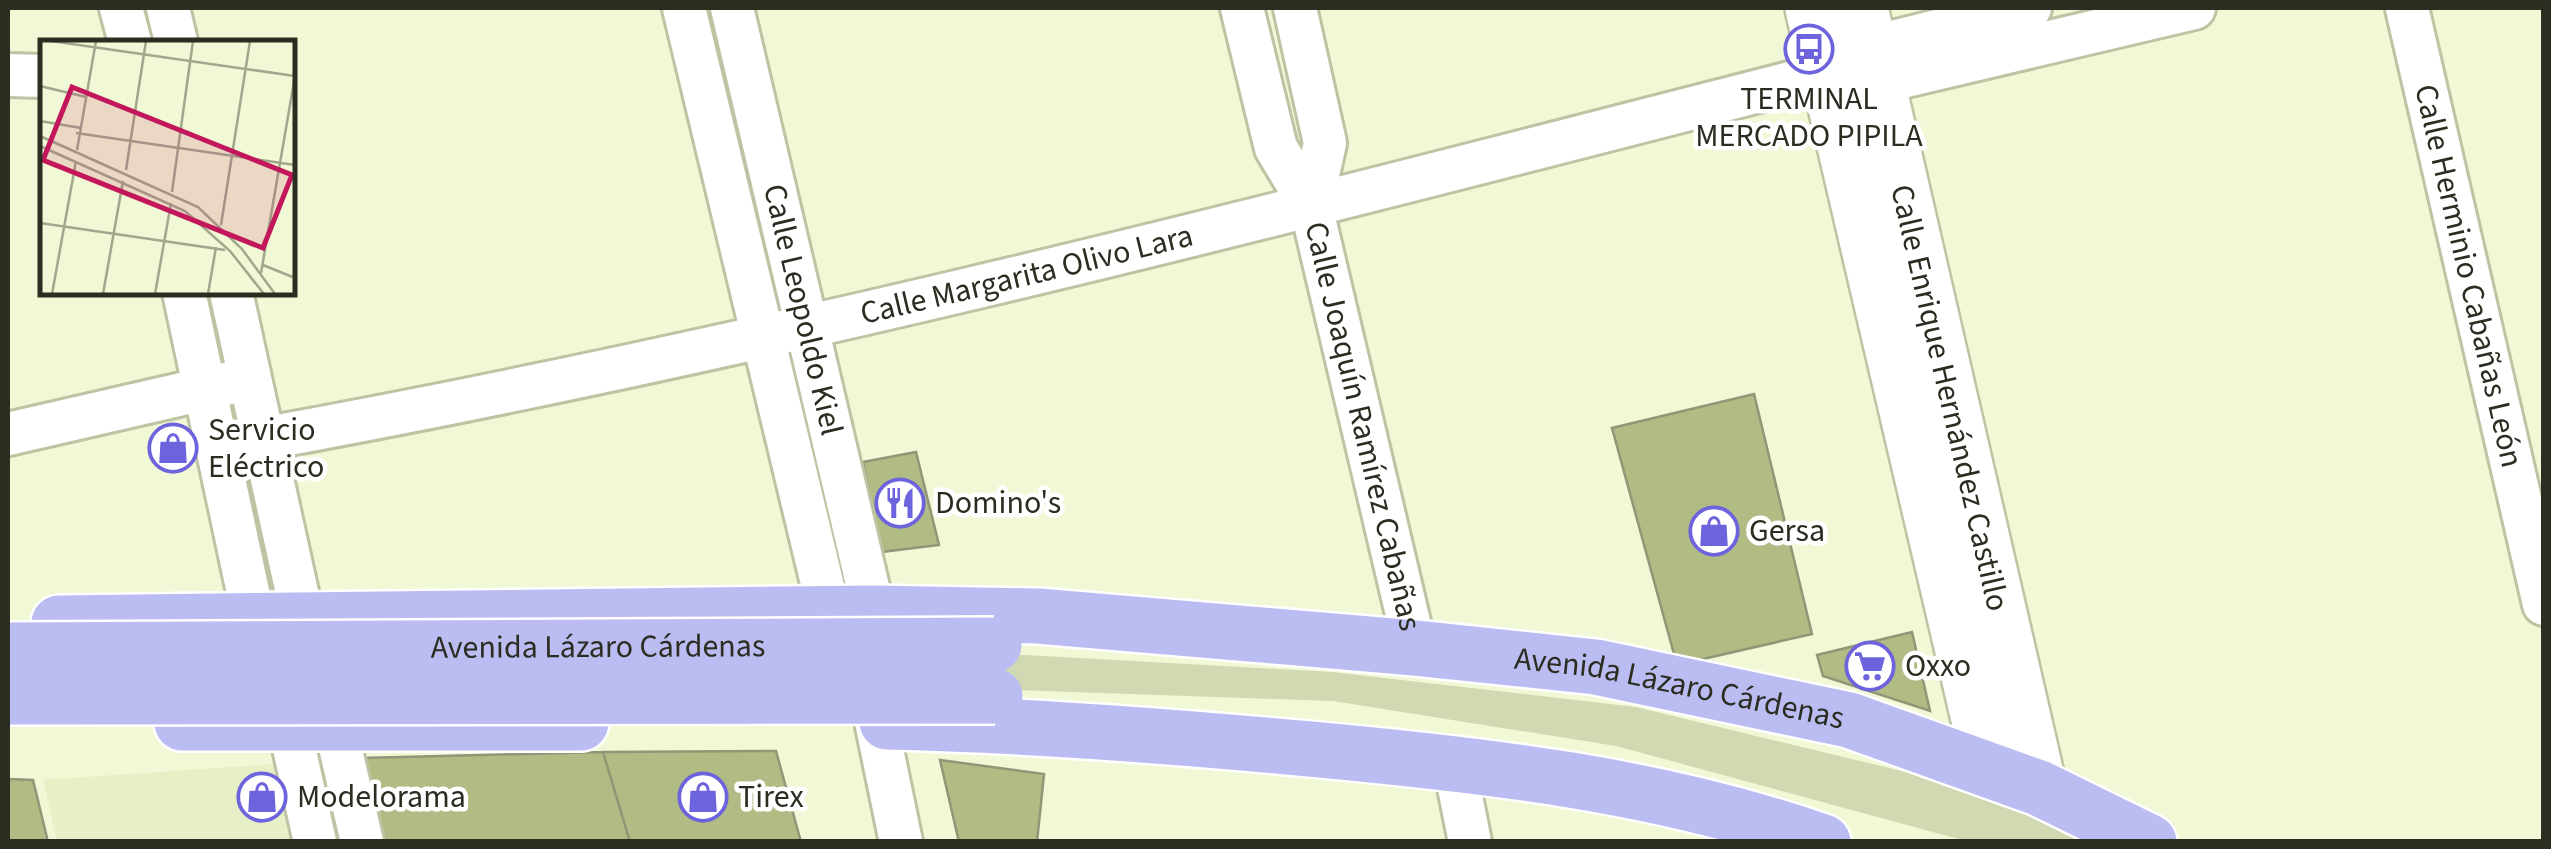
<svg xmlns="http://www.w3.org/2000/svg" width="2551" height="849" viewBox="0 0 2551 849" font-family="'Source Sans 3',sans-serif">
	<rect width="100%" height="100%" fill="#f1f8d6"/>
	<path fill="#e6efc5" d="M275,764L291,841H57L43,780Z"/>
	<path fill="#d1d9b2" d="M790,642L1332,672L1636,707L2018,799L2114,841H1966L1616,746L1333,701L787,682Z"/>
	<path fill="#b1bb84" stroke="#909777" stroke-width="2.5" d="M1754,394L1812,634L1677,665L1612,428Z
		M916,452L939,545L881,552L863,462Z
		M1912,632L1930,711L1823,676L1817,655Z
		M776,751L801,842H630L603,752Z
		M603,752L630,842H385L363,758Z
		M940,760L1044,774L1037,842H959Z
		M8,779L33,780L48,842H8Z"/>
	<g fill="none" stroke-linecap="round" stroke-linejoin="round">
		<g stroke="#bdc4a3" stroke-width="48">
			<g id="minor">
				<path d="M121,8L130,42"/>
				<path d="M168,8L176,42"/>
				<path d="M684,8L829,612"/>
				<path id="s1" d="M732,8L874,613"/>
				<path id="s2" d="M1242,8L1276,148L1311,206L1415,648"/>
				<path d="M1295,8L1325,143L1311,206"/>
				<path id="s3" d="M2407,8L2544,604"/>
				<path d="M8,75L42,76"/>
				<path d="M1849,77L1876,83L2194,8"/>
				<path d="M184,292L254,620"/>
				<path d="M231,292L303,620"/>
				<path d="M8,434L230,383"/>
				<path id="s4" d="M217,447C760,351 1295,210 1829,73L1869,48L2030,8"/>
				<path d="M876,721L901,842"/>
				<path d="M289,725L315,842"/>
				<path d="M335,725L362,842"/>
				<path d="M1454,762L1470,842"/>
			</g>
		</g>
		<g stroke="#bdc4a3" stroke-width="60">
			<g id="secondary">
				<path d="M1813,8L1991,770"/>
				<path id="s5" d="M1860,8L2039,788"/>
			</g>
		</g>
		<g stroke="#fff" stroke-width="60">
			<g id="trunk">
				<path id="s6" d="M59,623L874,613L1038,616L1415,648L1596,667L1849,720L2039,788L2149,842"/>
				<path d="M887,722C1028,725 1169,736 1310,749C1483,765 1657,784 1823,842"/>
				<path d="M182,723H581"/>
			</g>
		</g>
		<use href="#minor" stroke="#fff" stroke-width="42"/>
		<use href="#secondary" stroke="#fff" stroke-width="55"/>
		<use href="#trunk" stroke="#bbbcf2" stroke-width="55"/>
		<g stroke="#fff" stroke-width="60" stroke-linecap="butt">
			<g id="trunk-bridge">
				<path id="s7" d="M8,650L994,645"/>
				<path d="M8,697L995,696"/>
			</g>
		</g>
		<use href="#trunk-bridge" stroke="#bbbcf2" stroke-width="55"/>
	</g>
	<defs>
		<g id="bus-ring" transform="scale(2.5)"><circle r="9.5" fill="#fff" stroke="#6c63dd" stroke-width="1.5"/><path d="M-5-6H5V4H4V6H2V4H-2V6H-4V4H-5ZM-3.5-4V0h7V-4ZM-3.5 1.2v1.5H-2V1.2ZM2 1.2v1.5H3.5V1.2Z" fill="#6c63dd"/></g>
		<g id="shop-ring" transform="scale(2.5)"><circle r="9.5" fill="#fff" stroke="#6c63dd" stroke-width="1.5"/><path d="M-5-2.5h2.3a2.7 3.5 0 0 1 5.4 0H5L5.5 6h-11ZM-1.5-2.5h3a1.5 2.3 0 0 0-3 0Z" fill="#6c63dd"/></g>
		<g id="restaurant-ring" transform="scale(2.5)"><circle r="9.5" fill="#fff" stroke="#6c63dd" stroke-width="1.5"/><path d="M-5-6h1v4h1v-4h1v4h1v-4h1v5L-1.5 .5V6h-2V.5L-5-1ZM5-6V6H3V1.5H1.5Q1.5-4 5-6Z" fill="#6c63dd"/></g>
		<g id="supermarket-ring" transform="scale(2.5)"><circle r="9.5" fill="#fff" stroke="#6c63dd" stroke-width="1.5"/><path d="M-6-5.5h2.5l.6 2H6L4.5 2H-2.5L-4.4-4H-6ZM-1.5 3.2a1.3 1.3 0 1 0 .1 0ZM3 3.2a1.3 1.3 0 1 0 .1 0Z" fill="#6c63dd"/></g>
	</defs>
	<g fill-rule="evenodd">
		<use href="#bus-ring" x="1809" y="49"/>
		<use href="#shop-ring" x="173" y="448"/>
		<use href="#restaurant-ring" x="900" y="503"/>
		<use href="#shop-ring" x="1714" y="531"/>
		<use href="#supermarket-ring" x="1870" y="666"/>
		<use href="#shop-ring" x="262" y="797"/>
		<use href="#shop-ring" x="703" y="797"/>
	</g>
	<g text-anchor="middle" dominant-baseline="central" stroke-width="9" stroke-linejoin="round" paint-order="stroke">
		<g font-size="32" fill="#2a2d20" stroke="#fff" text-anchor="start">
			<text x="1809" y="99" text-anchor="middle">TERMINAL<tspan x="1809" dy="37">MERCADO PIPILA</tspan></text>
			<text x="208" y="430">Servicio<tspan x="208" dy="37">Eléctrico</tspan></text>
			<text x="935" y="503">Domino's</text>
			<text x="1749" y="531">Gersa</text>
			<text x="1905" y="666">Oxxo</text>
			<text x="297" y="797">Modelorama</text>
			<text x="738" y="797">Tirex</text>
		</g>
		<g font-size="32" fill="#2a2d20" stroke="#fff">
			<text stroke="none"><textPath href="#s4" startOffset="828">Calle Margarita Olivo Lara</textPath></text>
			<text stroke="none"><textPath href="#s3" startOffset="275">Calle Herminio Cabañas León</textPath></text>
			<text stroke="none"><textPath href="#s1" startOffset="310">Calle Leopoldo Kiel</textPath></text>
			<text stroke="none"><textPath href="#s5" startOffset="400">Calle Enrique Hernández Castillo</textPath></text>
			<text stroke="none"><textPath href="#s2" startOffset="438">Calle Joaquín Ramírez Cabañas</textPath></text>
			<text stroke="none"><textPath href="#s7" startOffset="590">Avenida Lázaro Cárdenas</textPath></text>
			<text stroke="none"><textPath href="#s6" startOffset="1625">Avenida Lázaro Cárdenas</textPath></text>
		</g>
	</g>
	<g transform="translate(40 40)">
		<rect width="255" height="255" fill="#f1f8d6"/>
		<path fill="none" stroke="#a1a78d" stroke-width="2.5" d="M11,1L255,36L221,233M0,46L46,57M0,81L41,88M36,93L255,125M0,96L158,167L202,209L235,254M0,106L145,171L190,211L224,254M37,110L56,1M86,130L106,1M132,152L153,1M0,183L185,210M181,185L210,1M223,225L255,238M12,254L36,121M63,254L83,141M115,254L131,163M168,254L176,207"/>
		<path fill="#c2185b" fill-opacity="0.15" stroke="#c2185b" stroke-width="5" d="M32,47L252,135L223,208L3,120Z"/>
		<rect width="255" height="255" fill="none" stroke="#2a2d20" stroke-width="5"/>
	</g>
	<rect width="2551" height="849" fill="none" stroke="#2a2d20" stroke-width="20"/>
</svg>
